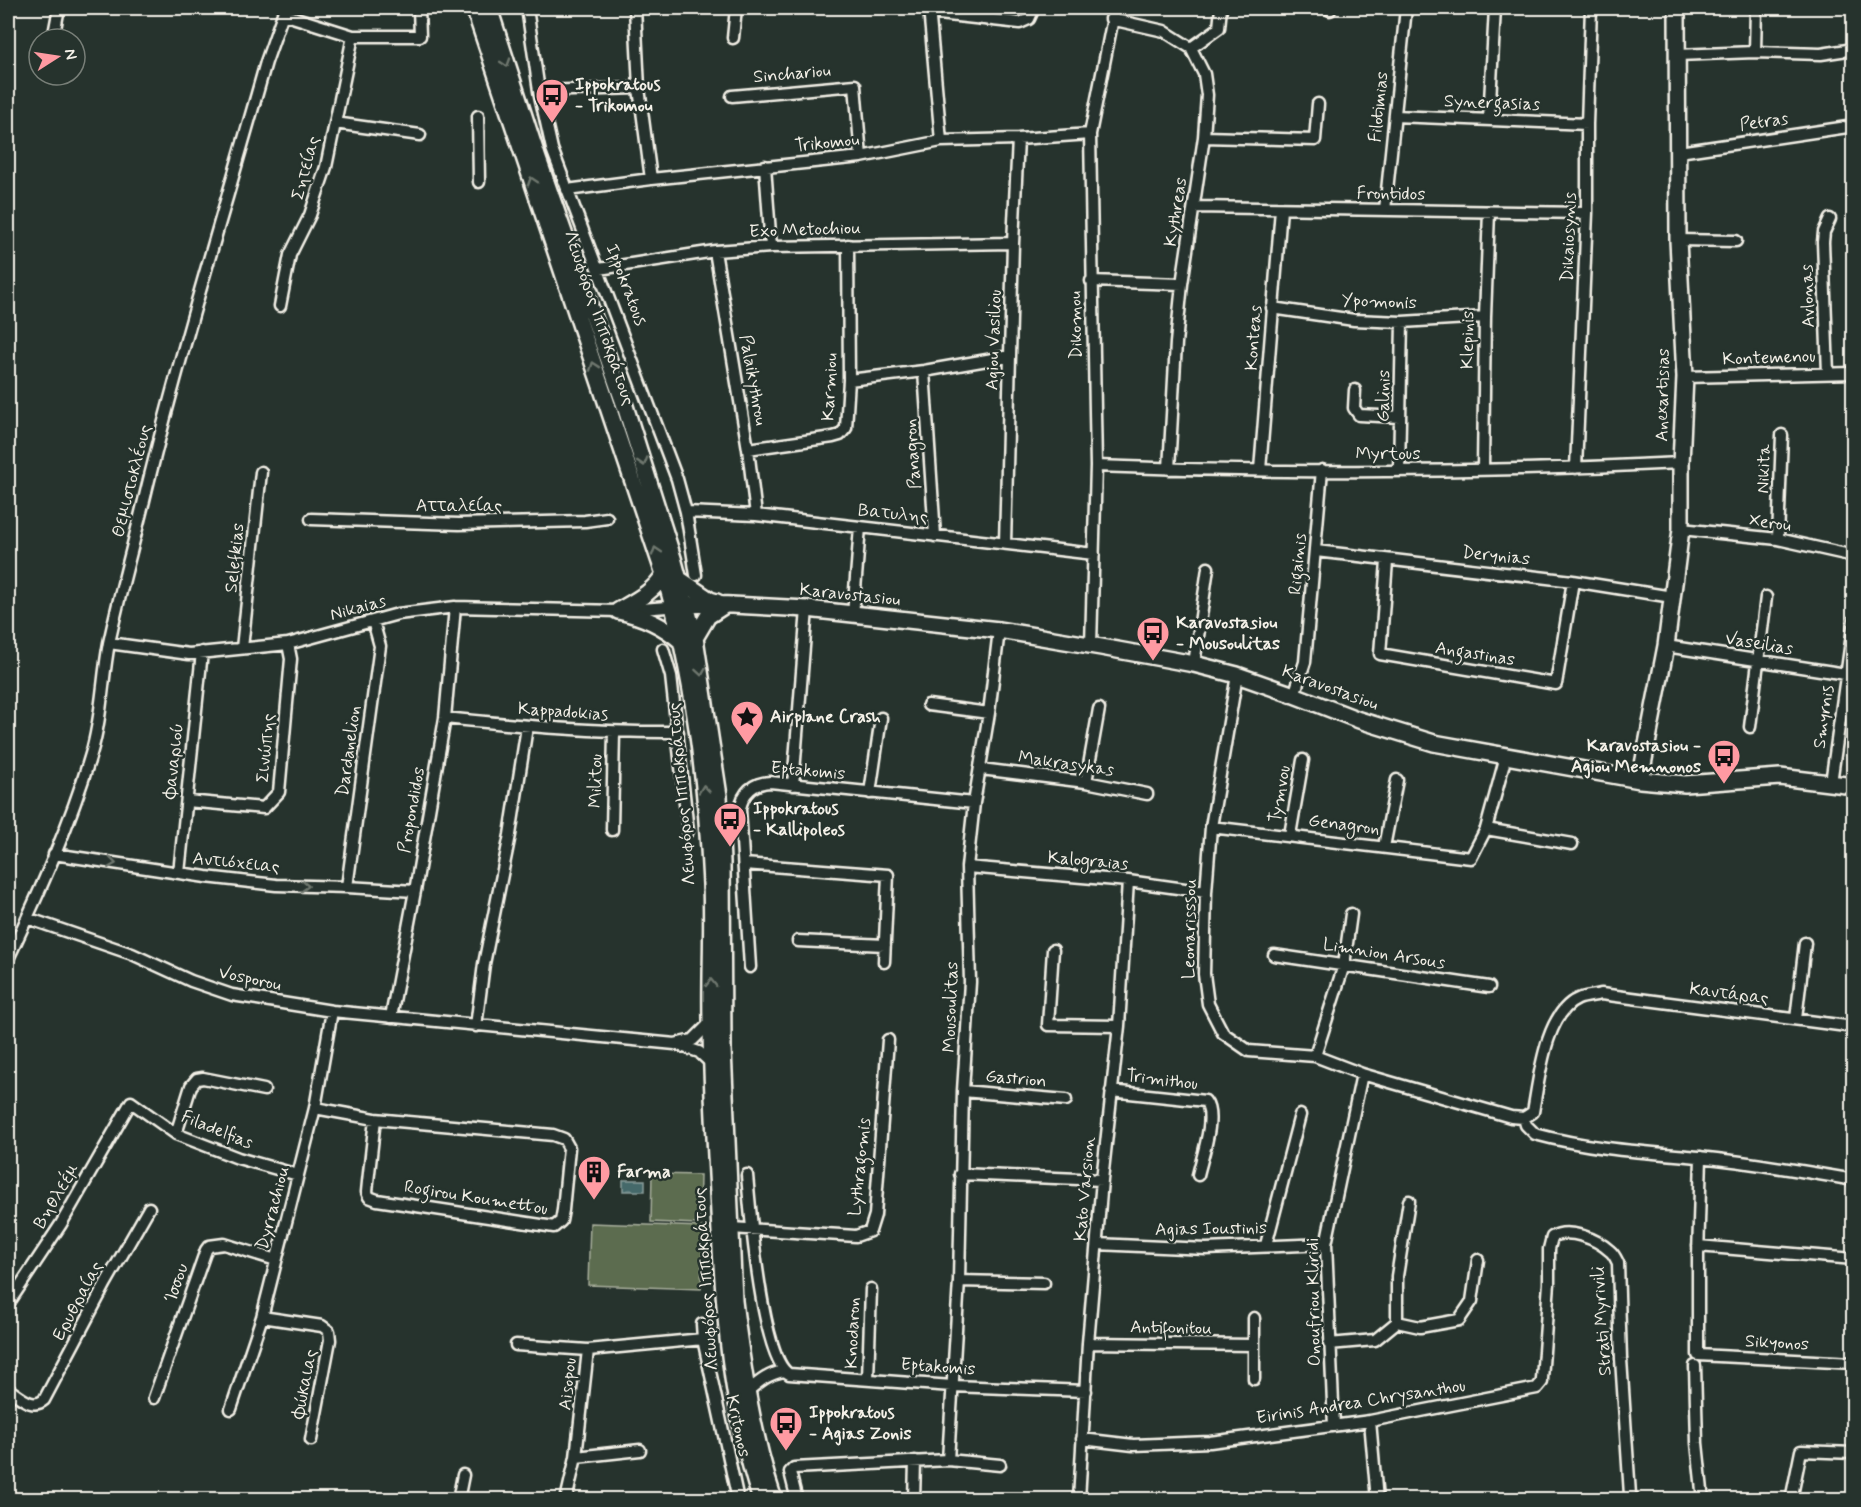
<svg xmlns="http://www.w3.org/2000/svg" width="1861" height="1507" viewBox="0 0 1861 1507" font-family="Mynerve,sans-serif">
	<defs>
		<pattern id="water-waves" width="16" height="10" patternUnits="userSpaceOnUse" patternTransform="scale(1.5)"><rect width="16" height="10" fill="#45696a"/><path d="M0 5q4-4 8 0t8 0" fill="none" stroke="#607f7f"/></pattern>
	</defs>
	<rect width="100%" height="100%" fill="#26332d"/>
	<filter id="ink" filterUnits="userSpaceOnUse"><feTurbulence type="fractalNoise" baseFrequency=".0167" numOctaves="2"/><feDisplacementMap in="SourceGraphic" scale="12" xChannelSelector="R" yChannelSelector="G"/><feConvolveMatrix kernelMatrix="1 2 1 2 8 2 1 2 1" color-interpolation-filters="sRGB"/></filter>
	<g filter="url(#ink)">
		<path fill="#5b6c4f" stroke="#a8ae9c" stroke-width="1.5" d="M652,1174L700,1175L699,1224L651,1222Z
			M590,1223L703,1227L701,1289L588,1285Z"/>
		<path fill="url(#water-waves)" stroke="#8b9f9c" stroke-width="1.5" d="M623,1180H645V1191H623Z"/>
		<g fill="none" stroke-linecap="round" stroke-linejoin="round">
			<g stroke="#f4f1e8" stroke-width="15">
				<path id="street" d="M527,8L539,91L552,149L677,479L686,512L696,575
					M635,8L639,88L651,179
					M929,8L941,141
					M1330,10L1331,8
					M930,13L1020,23L1029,19L1034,8
					M283,14L353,36H420L419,8
					M1111,19L1164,31L1191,48L1204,74L1207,95L1204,137L1182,284L1176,343L1169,469
					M733,38L736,8
					M53,39L59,8
					M1191,48L1219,28L1221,8
					M1755,52L1756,8
					M1677,55L1755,52L1821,54L1854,49
					M539,91L639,88
					M732,96L855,85L861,157
					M478,116L479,182
					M1395,116L1587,124
					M1489,120L1495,8
					M335,123L420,135
					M1204,137L1315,140L1318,104
					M1679,152L1854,126
					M765,166L771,247
					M567,190L651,179L861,157L941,141L1018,139L1090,134
					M1194,207L1587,213
					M1385,210L1406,8
					M1678,240L1736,241
					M715,251L748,449L756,515
					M599,269L715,251L771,247L1013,243
					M1091,281L1182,284
					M280,306L290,255L310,215L326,167L353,36
					M1272,308L1354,320L1402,322L1485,317
					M924,371L935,536
					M1828,373L1823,242L1824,232L1830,219
					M1685,377L1854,373
					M849,380L924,371L1010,356
					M1355,390L1354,408L1359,415L1400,417
					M748,449L833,437L840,435L846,428L849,380L848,245
					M1096,466C1291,474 1486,473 1681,463
					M1576,468L1587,213V124L1591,8
					M1483,469L1485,317L1489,212
					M1260,470L1281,209
					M1399,471L1402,322
					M686,512L756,515L1094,554
					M311,519L459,524L585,521L607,518
					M1681,529L1778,539L1854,556
					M1778,539L1782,435
					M1005,543L1013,243L1018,139
					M1316,551L1573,581L1672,597
					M1387,561L1380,654L1556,684L1573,581
					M853,615L860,527
					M109,643L189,654L288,644L398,614L455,607L618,611L679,606
					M1091,645L1096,466L1090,134L1115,8
					M1666,646L1846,674
					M242,648L261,472
					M663,649L671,676L688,831
					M1194,664L1208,568
					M1237,675L1211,827L1206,892L1204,974L1208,1004L1223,1033L1249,1051L1315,1056L1362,1074L1511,1117L1524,1118L1533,1112C1539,1080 1545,1013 1578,999C1585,996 1594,996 1601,994L1854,1027
					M1294,695L1305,662L1322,470
					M928,705L989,713
					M445,718C523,726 600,733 678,732
					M1750,727L1766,597
					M981,769L1086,782L1147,794
					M1086,782L1099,709
					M1831,783L1854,620
					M793,785L807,609
					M870,793L881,718
					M187,801L264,808L279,792L291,659L288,644
					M1211,827L1471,858L1486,829L1506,756
					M1486,829L1572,844
					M612,830L614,732
					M1290,835L1303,760
					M1384,847L1397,780
					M54,854L206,877L276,885L347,887L415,891
					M744,864L888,875L884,962
					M967,867L1128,881L1206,892
					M179,873L202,652
					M347,887L380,646L373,621
					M27,918L132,954L191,981L232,995L332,1011L675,1044L699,1052L713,1065
					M798,941L885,945
					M1053,950L1048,1025L1119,1026
					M1274,955L1489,987
					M8,959C39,893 70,825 91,754C102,718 102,680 109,643C120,591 135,539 147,488C182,345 226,204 266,62L285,8
					M750,967L740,809C743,792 753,783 770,782L974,803
					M391,1017L415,891L445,718L455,607
					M1796,1019L1805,943
					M476,1026L484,964L510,835L527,727
					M675,1044L693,1040L711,1022
					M1315,1056L1344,965L1351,914
					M963,1091L1066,1100
					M1111,1091L1205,1101C1217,1116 1202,1157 1198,1175
					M315,1108L375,1119L553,1135L564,1139L569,1148L563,1210L561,1221L554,1227L377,1200L369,1197L367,1192L368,1182L375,1119
					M1524,1118L1526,1125L1535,1134C1590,1149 1642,1152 1699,1157C1750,1162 1802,1171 1854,1180
					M176,1134L191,1086L197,1079L203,1078L264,1090
					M1701,1157L1698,1255V1355L1854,1363
					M960,1174L1102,1180
					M747,1175C750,1209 762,1359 789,1374L952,1386L1086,1391
					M731,1228L856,1236L870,1231L875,1215L888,1040
					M1097,1244L1206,1249L1326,1244
					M1266,1245L1300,1115
					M1698,1246L1854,1259
					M959,1281L1044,1283
					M8,1304L61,1224L131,1102L176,1134L238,1158L298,1175
					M262,1317L322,1326L329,1331L330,1340L311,1440
					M1397,1322L1420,1327L1459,1320L1472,1301L1478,1260
					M702,1324L703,1339L738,1500
					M1088,1343L1254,1345
					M1329,1344L1375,1340L1397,1322V1276L1409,1201
					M516,1345L588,1350
					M1695,1366L1697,1443L1703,1500
					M868,1379L871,1289
					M1254,1379V1318
					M8,1389C19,1396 32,1410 44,1400L106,1283L149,1208
					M748,1391C760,1381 768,1374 784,1371
					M154,1398L206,1250L209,1246L224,1244L276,1260
					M231,1409L262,1317L298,1175L315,1108L332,1011
					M1370,1421L1377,1500
					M1334,1426L1326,1244L1362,1074
					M1082,1439L1133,1445L1210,1442L1370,1421L1537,1388L1542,1382V1379L1549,1283V1249L1552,1237C1568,1227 1597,1239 1610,1251C1614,1254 1616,1259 1618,1263L1621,1359L1630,1495L1635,1500
					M576,1457L640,1450
					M948,1460L959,1281L963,1091L970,982L967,867L974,803L989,713L999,630
					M458,1500L463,1475
					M566,1500L576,1457L588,1350L703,1339
					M797,1500L790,1472L794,1468L948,1460L1000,1465
					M914,1500L915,1461
					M1079,1500L1088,1343L1102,1180L1119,1026L1128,881
					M1791,1500L1801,1451L1854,1453"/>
			</g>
			<g stroke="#f4f1e8" stroke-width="20">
				<path id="secondary" d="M474,8L664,574C694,675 706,779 711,884C713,929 710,975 711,1020C711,1084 716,1149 719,1213C724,1310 730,1407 761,1500
					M489,8L538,159L625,406L673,558L695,638L719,796L722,862L723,1049L734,1301C742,1366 753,1438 774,1500
					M679,579L710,600L717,602
					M686,605L712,604L807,609L999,630L1101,647L1194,664L1237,675L1294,695L1359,720L1434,743L1640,780L1685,784L1780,777L1854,786
					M618,611C643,616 663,625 682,642
					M618,611C635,601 654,592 664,574
					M695,638L708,616L725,605
					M1640,780L1666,646L1681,529V463L1685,377L1678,240L1677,8"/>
			</g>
			<use href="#street" stroke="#26332d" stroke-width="10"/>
			<use href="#secondary" stroke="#26332d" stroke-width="15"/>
		</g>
		<defs><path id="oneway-chevron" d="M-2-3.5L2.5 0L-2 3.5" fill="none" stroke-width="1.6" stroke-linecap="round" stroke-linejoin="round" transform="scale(1.5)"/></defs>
		<g stroke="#6e766e">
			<use href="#oneway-chevron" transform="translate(506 63) rotate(72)"/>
			<use href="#oneway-chevron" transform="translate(532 181) rotate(-108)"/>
			<use href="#oneway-chevron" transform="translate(594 366) rotate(-109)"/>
			<use href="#oneway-chevron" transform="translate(643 462) rotate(73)"/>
			<use href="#oneway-chevron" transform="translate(656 551) rotate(-108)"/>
			<use href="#oneway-chevron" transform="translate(701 672) rotate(81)"/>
			<use href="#oneway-chevron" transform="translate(704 789) rotate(-95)"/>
			<use href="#oneway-chevron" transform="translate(112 863) rotate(8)"/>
			<use href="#oneway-chevron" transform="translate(305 886) rotate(2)"/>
			<use href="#oneway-chevron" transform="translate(711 983) rotate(-91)"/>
		</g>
	</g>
	<defs>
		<g id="bus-pin" transform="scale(1.725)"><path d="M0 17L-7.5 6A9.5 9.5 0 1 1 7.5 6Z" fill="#ff9aa2" stroke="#26332d"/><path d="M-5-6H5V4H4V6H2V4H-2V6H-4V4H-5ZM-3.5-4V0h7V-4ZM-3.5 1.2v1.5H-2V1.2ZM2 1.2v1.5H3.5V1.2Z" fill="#111"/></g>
		<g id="sight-pin" transform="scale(1.725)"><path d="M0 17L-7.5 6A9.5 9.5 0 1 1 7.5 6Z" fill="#ff9aa2" stroke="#26332d"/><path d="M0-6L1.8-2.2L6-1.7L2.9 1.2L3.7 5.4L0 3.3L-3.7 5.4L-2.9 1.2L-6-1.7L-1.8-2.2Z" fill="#111"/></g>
		<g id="building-pin" transform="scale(1.725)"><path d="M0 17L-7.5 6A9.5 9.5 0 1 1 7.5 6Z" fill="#ff9aa2" stroke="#26332d"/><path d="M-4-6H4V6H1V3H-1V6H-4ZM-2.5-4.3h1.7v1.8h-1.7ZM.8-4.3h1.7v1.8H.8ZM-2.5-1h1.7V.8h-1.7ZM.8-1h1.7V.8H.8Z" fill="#111"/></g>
	</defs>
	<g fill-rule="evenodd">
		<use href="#bus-pin" x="552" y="95"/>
		<use href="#bus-pin" x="1153" y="633"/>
		<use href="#sight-pin" x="747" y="717"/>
		<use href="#bus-pin" x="1724" y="756"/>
		<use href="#bus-pin" x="730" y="819"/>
		<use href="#building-pin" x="594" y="1172"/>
		<use href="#bus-pin" x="786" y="1423"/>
	</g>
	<g text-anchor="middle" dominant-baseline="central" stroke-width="5" stroke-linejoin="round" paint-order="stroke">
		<g font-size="18" fill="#f4f1e8" stroke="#26332d">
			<text transform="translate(792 74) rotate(-5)">Sinchariou</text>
			<text transform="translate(1492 103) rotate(2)">Synergasias</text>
			<text transform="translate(1379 107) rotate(-84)">Filotimias</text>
			<text transform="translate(1764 122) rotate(-8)">Petras</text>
			<text transform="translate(827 143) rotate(-6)">Trikomou</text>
			<text transform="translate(306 168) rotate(-75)">Σητείας</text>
			<text transform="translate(1391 194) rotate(1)">Frontidos</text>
			<text transform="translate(1176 212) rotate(-81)">Kythreas</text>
			<text transform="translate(805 230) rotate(-2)">Exo Metochiou</text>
			<text transform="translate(1569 237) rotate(-88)">Dikaiosynis</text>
			<text transform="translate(626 285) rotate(69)">Ippokratous</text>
			<text transform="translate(1808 296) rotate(-92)">Avlonas</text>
			<text transform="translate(1379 302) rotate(2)">Ypomonis</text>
			<text transform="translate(599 318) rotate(71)">Λεωφόρος Ιπποκράτους</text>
			<text transform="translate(1076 325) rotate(-91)">Dikomou</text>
			<text transform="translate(1254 338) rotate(-86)">Konteas</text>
			<text transform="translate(994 340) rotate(-88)">Agiou Vasiliou</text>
			<text transform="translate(1468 340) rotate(-89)">Klepinis</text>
			<text transform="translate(1769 358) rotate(-2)">Kontemenou</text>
			<text transform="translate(753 380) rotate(80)">Palaikythrou</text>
			<text transform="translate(830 387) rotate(-87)">Karmiou</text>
			<text transform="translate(1663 395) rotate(-89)">Anexartisias</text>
			<text transform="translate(1384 396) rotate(-89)">Galinis</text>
			<text transform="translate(913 454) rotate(-94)">Panagron</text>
			<text x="1388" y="454">Myrtous</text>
			<text transform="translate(1764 469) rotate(-88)">Nikita</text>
			<text transform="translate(132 481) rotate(-76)">Θεμιστοκλέους</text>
			<text x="459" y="506">Ατταλείας</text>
			<text transform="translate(893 514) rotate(6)">Βατυλης</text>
			<text transform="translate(1770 523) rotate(8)">Xerou</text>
			<text transform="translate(1496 556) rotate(6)">Derynias</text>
			<text transform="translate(235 558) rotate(-84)">Selefkias</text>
			<text transform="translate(1298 564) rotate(-85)">Rigainis</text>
			<text transform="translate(850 595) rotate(6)">Karavostasiou</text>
			<text transform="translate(358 608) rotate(-15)">Nikaias</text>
			<text transform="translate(1759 644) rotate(9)">Vaseilias</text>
			<text transform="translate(1475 654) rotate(9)">Angastinas</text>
			<text transform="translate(1330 688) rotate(20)">Karavostasiou</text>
			<text transform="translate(563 712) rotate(4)">Kappadokias</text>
			<text transform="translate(1824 717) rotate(-82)">Smyrnis</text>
			<text transform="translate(266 748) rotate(-85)">Σινώπης</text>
			<text transform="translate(349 751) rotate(-82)">Dardanelion</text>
			<text transform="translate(174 761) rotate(-84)">Φαναριού</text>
			<text transform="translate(1066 764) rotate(8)">Makrasykas</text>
			<text transform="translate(808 771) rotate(5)">Eptakomis</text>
			<text transform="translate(596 781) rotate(-89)">Militou</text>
			<text transform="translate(682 794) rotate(-95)">Λεωφόρος Ιπποκράτους</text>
			<text transform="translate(1280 794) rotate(-80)">Tymvou</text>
			<text transform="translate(412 810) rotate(-80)">Propondidos</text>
			<text transform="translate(1344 825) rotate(7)">Genagron</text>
			<text transform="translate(1088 861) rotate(5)">Kalograias</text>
			<text transform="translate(236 863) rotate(6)">Αντιόχειας</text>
			<text transform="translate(1190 929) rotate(-89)">Leonarisssou</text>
			<text transform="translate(1384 954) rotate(9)">Limnion Arsous</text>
			<text transform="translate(250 979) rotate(12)">Vosporou</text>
			<text transform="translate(1729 994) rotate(7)">Καντάρας</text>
			<text transform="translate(951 1007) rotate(-88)">Mousoulitas</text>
			<text transform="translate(1016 1079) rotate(5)">Gastrion</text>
			<text transform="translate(1162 1080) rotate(7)">Trimithou</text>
			<text transform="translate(217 1130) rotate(22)">Filadelfias</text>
			<text transform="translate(860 1167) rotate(-84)">Lythragomis</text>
			<text transform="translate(1085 1189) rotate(-85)">Kato Varsion</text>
			<text transform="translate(57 1196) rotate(-59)">Βηθλεέμ</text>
			<text transform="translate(476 1198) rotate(9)">Rogirou Koumettou</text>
			<text transform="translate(273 1208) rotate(-75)">Dyrrachiou</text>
			<text transform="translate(1211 1229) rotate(-1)">Agias Ioustinis</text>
			<text transform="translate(706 1279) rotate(-94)">Λεωφόρος Ιπποκράτους</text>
			<text transform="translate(177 1283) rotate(-71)">Ίσσου</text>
			<text transform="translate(78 1301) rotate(-62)">Ερυθραίας</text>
			<text transform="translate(1314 1302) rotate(-91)">Onoufriou Kliridi</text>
			<text transform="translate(1602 1321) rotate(-94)">Strati Myrivili</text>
			<text transform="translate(1171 1328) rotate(1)">Antifonitou</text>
			<text transform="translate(853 1333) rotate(-88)">Knodaron</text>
			<text transform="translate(1777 1343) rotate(3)">Sikyonos</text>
			<text transform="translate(938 1367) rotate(4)">Eptakomis</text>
			<text transform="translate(305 1384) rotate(-79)">Φώκαιας</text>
			<text transform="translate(568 1384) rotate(-84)">Aisopou</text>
			<text transform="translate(1361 1402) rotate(-9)">Eirinis Andrea Chrysanthou</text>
			<text transform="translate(738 1426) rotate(78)">Kritonos</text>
		</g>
		<g font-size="18" font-weight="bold" fill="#f4f1e8" stroke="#26332d" text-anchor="start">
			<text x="575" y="85">Ippokratous<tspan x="575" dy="21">- Trikomou</tspan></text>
			<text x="1176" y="623">Karavostasiou<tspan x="1176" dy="21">- Mousoulitas</tspan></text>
			<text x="770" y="717">Airplane Crash</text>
			<text x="1701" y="746" text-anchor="end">Karavostasiou -<tspan x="1701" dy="21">Agiou Memnonos</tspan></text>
			<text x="753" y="809">Ippokratous<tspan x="753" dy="21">- Kallipoleos</tspan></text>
			<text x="617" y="1172">Farma</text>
			<text x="809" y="1413">Ippokratous<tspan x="809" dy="21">- Agias Zonis</tspan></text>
		</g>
	</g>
	<rect width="1861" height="1507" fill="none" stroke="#26332d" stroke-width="30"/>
	<rect x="15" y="15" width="1831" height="1477" fill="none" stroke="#f4f1e8" stroke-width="2" filter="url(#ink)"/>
	<g transform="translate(57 57) rotate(78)"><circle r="28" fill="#26332d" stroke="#787f78" stroke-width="1.5"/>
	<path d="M0-4.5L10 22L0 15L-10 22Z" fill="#ff9aa2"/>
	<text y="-9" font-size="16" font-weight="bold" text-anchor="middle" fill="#f4f1e8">N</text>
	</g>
</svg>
